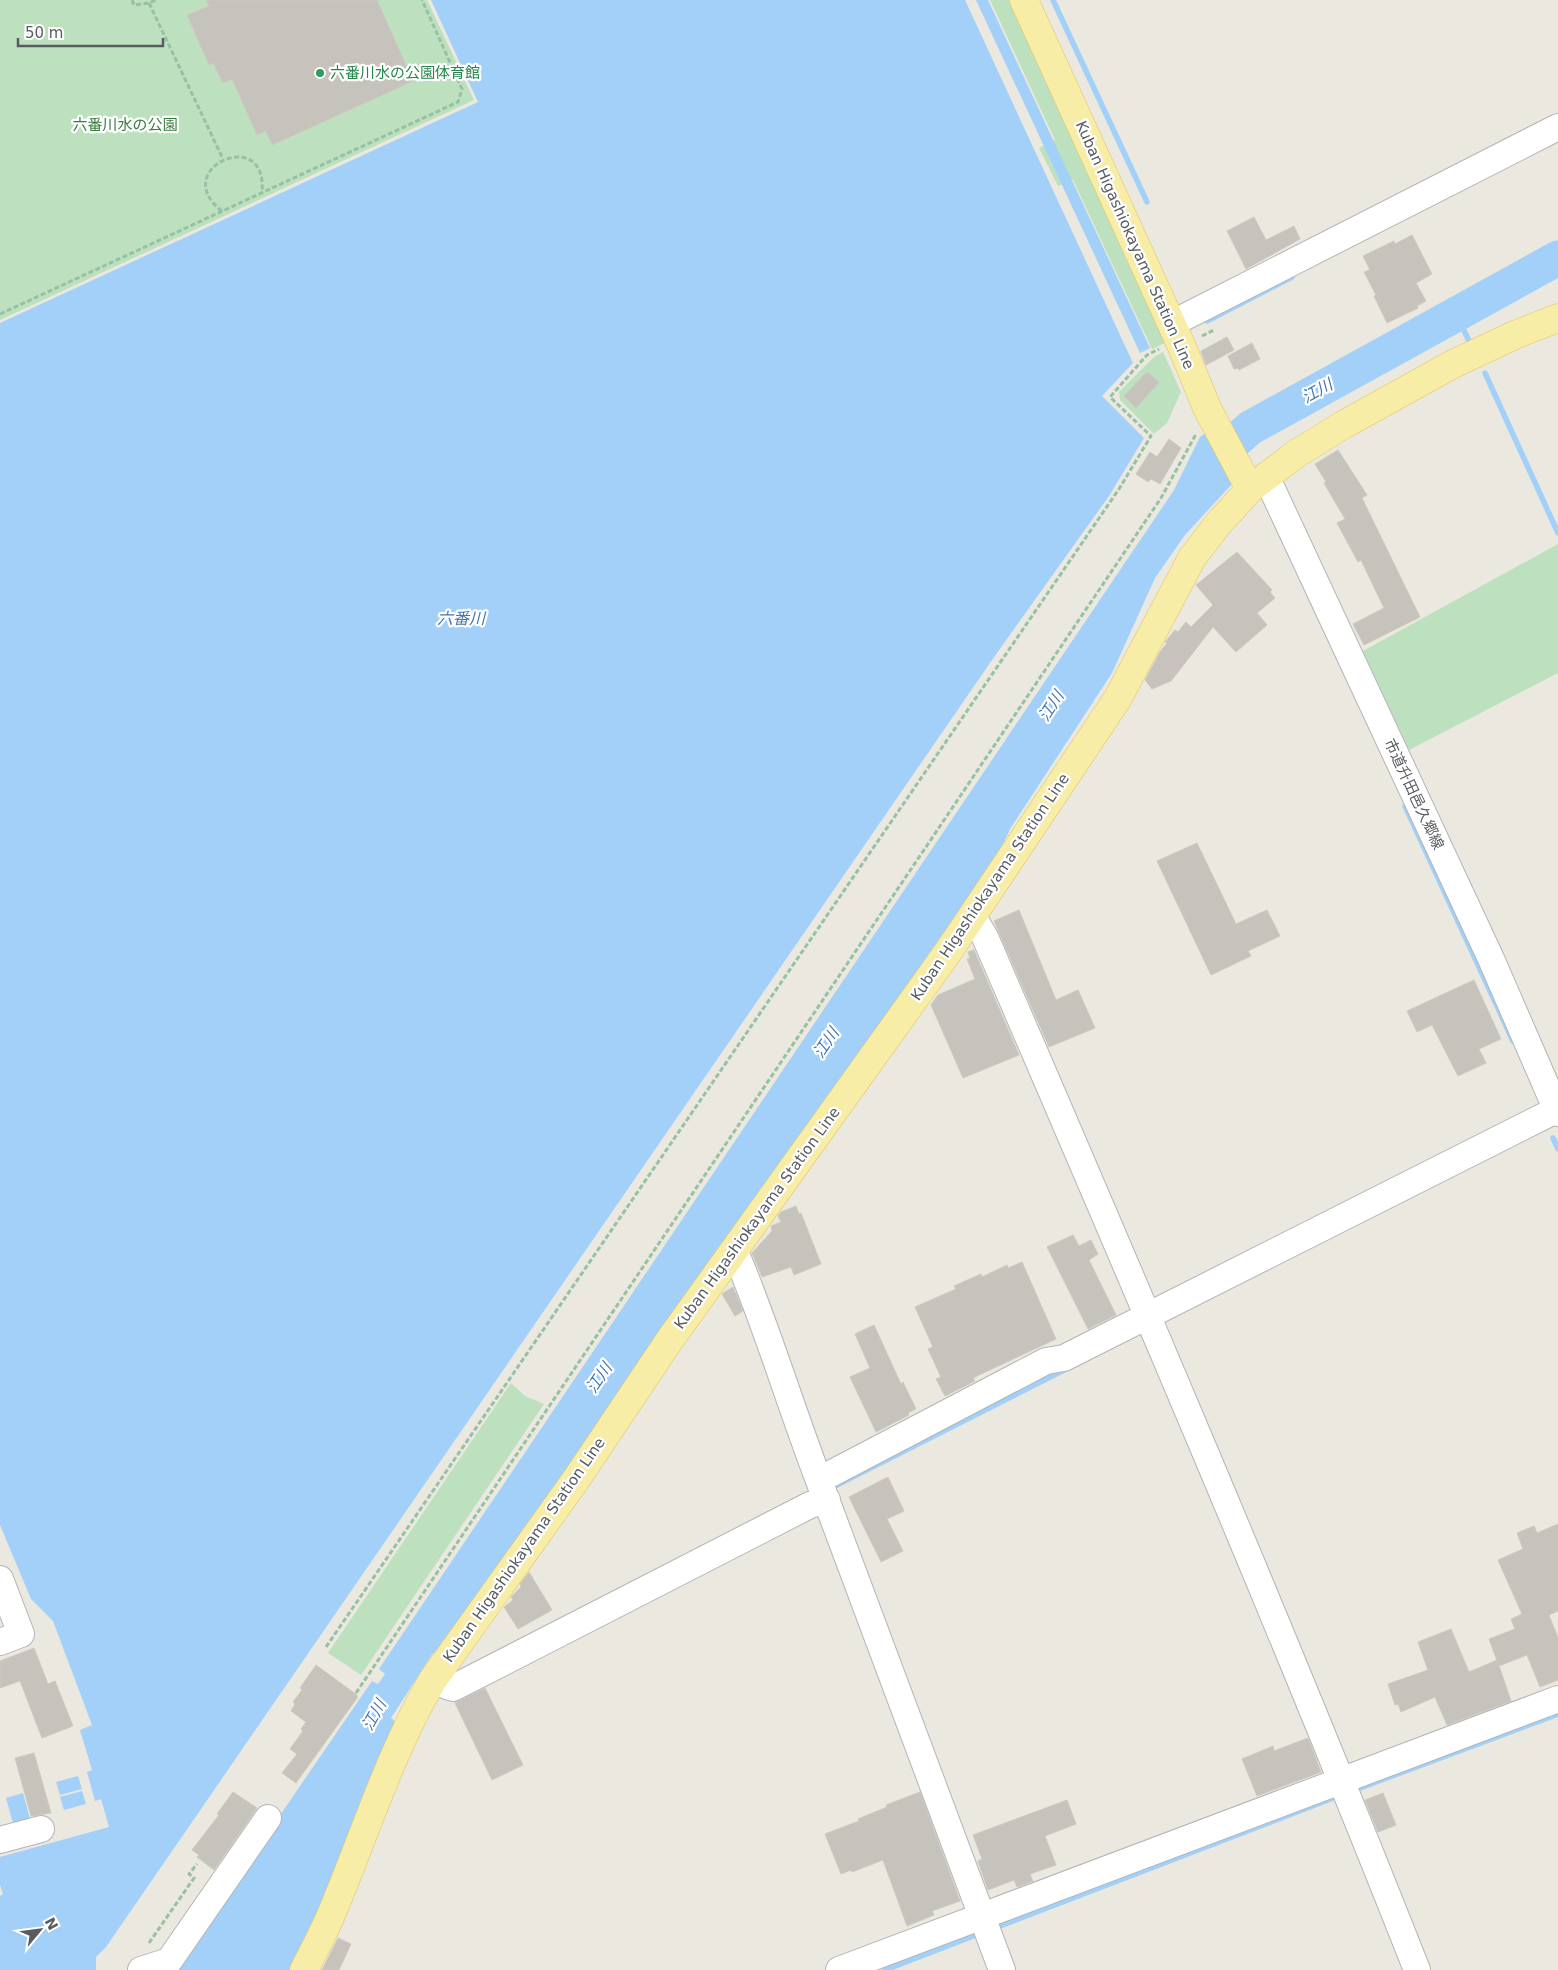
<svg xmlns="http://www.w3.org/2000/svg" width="1558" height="1970" viewBox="0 0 1558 1970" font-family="'DejaVu Sans','Noto Sans JP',sans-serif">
	<rect width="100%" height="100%" fill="#eae8df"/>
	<path fill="#bde1be" d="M0,0H427L474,100L0,320Z
		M990,0H1012L1169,341L1152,349L1073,180L1058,186L1039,148L1055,140Z
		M1163,352L1181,392L1167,423L1154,434L1120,400L1119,392L1154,357Z
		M1558,544V673L1409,750L1363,651Z
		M511,1383L525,1396L544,1404L361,1675L328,1653Z"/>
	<path fill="#a2d0f8" d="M431,0H965L1133,363L1102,396L1144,438L1109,496L992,660L106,1947L96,1957V1970H0V1896L3,1894L0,1885V1857L109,1827L101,1799L95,1801L87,1772L92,1770L80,1730L92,1725L53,1621L31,1599L0,1525V323L478,102Z
		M976,0H988L1150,348L1140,353Z
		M1207,432L1232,484L1185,535L1155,578L1112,673L1010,829L998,855L728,1240L725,1238L653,1342L656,1345L438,1656L433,1653L391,1718L398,1724L338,1868L291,1970H174L372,1681L378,1684L385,1674L379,1669L1174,490L1200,437Z
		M78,1776L82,1789L60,1795L56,1782Z
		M82,1791L86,1804L64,1810L60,1797Z
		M23,1793L30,1819L13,1823L6,1798Z"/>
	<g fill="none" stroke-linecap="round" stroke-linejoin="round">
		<path stroke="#a2d0f8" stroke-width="5.5" d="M1053,0L1147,202
			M1204,315L1207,321L1292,277
			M1457,316L1469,341
			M1485,373L1558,533
			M1405,806L1513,1041
			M1553,1138L1558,1149
			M829,1489L1066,1369
			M1352,1791L1558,1714
			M995,1928L1341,1795
			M885,1970L981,1933"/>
		<path stroke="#a2d0f8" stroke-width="35" d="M1206,472L1215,459L1250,428L1558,258"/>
	</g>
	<path fill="#c6c2bc" stroke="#cecabe" d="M206,0H377L413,81L272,145L266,131L257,135L232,79L223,83L213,63L209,65L187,15L209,6Z
		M1254,217L1266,240L1294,226L1300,239L1246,269L1227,231Z
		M1412,235L1432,274L1416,283L1426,301L1417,306L1418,308L1387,323L1374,296L1376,295L1364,272L1370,270L1363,256L1394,241L1395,244Z
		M1227,337L1234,350L1206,365L1201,351Z
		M1252,343L1260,359L1239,370L1238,368L1234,369L1228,356Z
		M1147,372L1159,382L1136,408L1124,396Z
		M1169,439L1181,448L1160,484L1151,479L1148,482L1136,474L1150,452L1157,457Z
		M1338,450L1367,495L1362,498L1420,617L1364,645L1353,624L1384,608L1361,560L1358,562L1337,523L1345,519L1324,483L1326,482L1315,464Z
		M1237,552L1272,590L1270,592L1275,598L1257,613L1267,625L1236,652L1213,627L1171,681L1152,689L1145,680L1160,652L1167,643L1165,642L1175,630L1178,632L1186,622L1191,627L1213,605L1196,585Z
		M1197,843L1236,924L1267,910L1280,936L1248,951L1251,956L1211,975L1157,861Z
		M1019,910L1056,1000L1078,990L1095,1028L1049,1047L994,921Z
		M974,950L1019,1055L963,1078L931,1005L938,995L975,979L967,959L970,958L968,952Z
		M1474,980L1501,1039L1479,1049L1486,1063L1458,1076L1432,1025L1417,1032L1407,1011Z
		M796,1206L799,1214L801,1213L821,1264L794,1275L791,1267L762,1277L752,1253L772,1231L771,1226L781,1222L778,1216L781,1212Z
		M1073,1235L1079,1246L1091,1240L1098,1254L1089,1260L1116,1315L1088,1329L1047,1247Z
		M1022,1262L1056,1339L979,1375L973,1378L975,1381L945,1396L936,1379L941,1377L928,1349L933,1347L915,1307L956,1289L954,1286L981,1274L982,1277L1007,1265L1008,1268Z
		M733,1287L743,1311L735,1316L722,1294Z
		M874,1325L901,1384L903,1382L916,1409L908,1413L909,1415L876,1432L850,1377L870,1368L855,1334Z
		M888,1477L904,1511L887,1519L903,1551L881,1562L849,1497Z
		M1558,1524V1611L1549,1615L1558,1638V1680L1540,1687L1527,1655L1499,1666L1489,1639L1515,1629L1511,1619L1522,1614L1498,1560L1523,1549L1517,1533L1534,1526L1537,1533Z
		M529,1572L552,1610L518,1629L504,1607L513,1600L511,1597L521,1587L520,1584Z
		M1451,1629L1469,1672L1497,1660L1511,1701L1447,1725L1435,1697L1401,1712L1398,1704L1395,1705L1388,1684L1428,1670L1418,1642Z
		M34,1648L48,1684L55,1681L73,1726L42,1738L20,1681L0,1688V1661Z
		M316,1665L357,1695V1698L296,1783L282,1773L297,1754L290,1749L303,1731L301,1729L306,1722L291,1711L295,1704L293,1702L302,1690L300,1688Z
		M485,1688L523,1765L492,1780L455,1703Z
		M1308,1738L1321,1772L1257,1796L1242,1759L1273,1746L1274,1751Z
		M34,1753L51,1813L31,1816L15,1758Z
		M233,1792L257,1808L214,1870L197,1857L199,1855L192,1850L219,1815L217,1814Z
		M920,1792L960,1901L932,1911L934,1915L907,1926L883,1860L852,1872L851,1870L841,1874L825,1834L859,1821L858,1819L887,1807L886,1805Z
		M1383,1793L1396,1825L1378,1832L1365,1800Z
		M1067,1800L1076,1824L1045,1836L1056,1865L1030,1874L1033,1881L1017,1887L1014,1880L988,1890L978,1861L982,1859L973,1835Z
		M338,1938L351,1944L339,1970H322Z"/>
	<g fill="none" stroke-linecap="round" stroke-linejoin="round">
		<g stroke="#b2b5b9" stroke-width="28">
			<path id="minor" d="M1171,324L1558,127
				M1266,476L1492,961L1558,1113
				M972,915L985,937C1133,1280 1280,1623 1417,1970
				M734,1249C766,1324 789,1402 818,1478C880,1642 941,1806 1002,1970
				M819,1480L1046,1361L1064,1358L1558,1109
				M0,1579L21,1634L0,1642
				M432,1681L453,1688L810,1505L827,1500
				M0,1840L41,1829
				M141,1970L169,1961L268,1818
				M839,1970L1558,1699"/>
		</g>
		<g stroke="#e5c35d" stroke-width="29">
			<path id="major" d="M1024,0L1182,347L1207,408L1250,489
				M304,1970C313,1952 323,1934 331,1915C364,1837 389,1755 432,1681L575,1481L669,1341L948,952L1118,698L1192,558L1218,524L1250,489L1296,454L1343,425L1453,364L1517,334L1558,318"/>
		</g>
		<path stroke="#97c0a4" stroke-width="3" stroke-dasharray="5 2.5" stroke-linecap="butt" d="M132,0L134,5L149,3L156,0
			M149,3L223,159
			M222,211C167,169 268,124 262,192
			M0,314L458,102L462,89L422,0
			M1202,336L1214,330
			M326,1647L1119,489L1151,436L1110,397L1147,355L1159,349
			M356,1693L1161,498L1196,434
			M149,1943L194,1878L189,1874L197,1864"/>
		<use href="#minor" stroke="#fff" stroke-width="26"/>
		<use href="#major" stroke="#f8eda7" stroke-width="28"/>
	</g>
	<circle fill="#2e9e5b" stroke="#fff" stroke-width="2" cx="320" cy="73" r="5"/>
	<g text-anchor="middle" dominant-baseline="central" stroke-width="4.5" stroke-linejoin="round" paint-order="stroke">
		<g font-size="15" fill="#27864d" stroke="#fff" text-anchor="start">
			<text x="330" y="73">六番川水の公園体育館</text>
		</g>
		<g font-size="15" fill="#397d3e" stroke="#fff">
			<text x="125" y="125">六番川水の公園</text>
		</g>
		<g font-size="15" fill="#585b5f" stroke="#fff">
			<text transform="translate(1135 245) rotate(66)">Kuban Higashiokayama Station Line</text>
			<text transform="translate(1414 794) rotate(65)">市道升田邑久郷線</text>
			<text transform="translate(990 887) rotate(-56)">Kuban Higashiokayama Station Line</text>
			<text transform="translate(757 1218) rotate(-54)">Kuban Higashiokayama Station Line</text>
			<text transform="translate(524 1550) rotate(-55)">Kuban Higashiokayama Station Line</text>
		</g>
		<g font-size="16" font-style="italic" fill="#4576b0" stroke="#fff">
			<text transform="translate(1317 391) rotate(-29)">江川</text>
			<text x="461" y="618">六番川</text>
			<text transform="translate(1051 706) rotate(-57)">江川</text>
			<text transform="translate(826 1043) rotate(-56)">江川</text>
			<text transform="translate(599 1378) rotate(-56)">江川</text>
			<text transform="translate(374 1715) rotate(-61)">江川</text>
		</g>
	</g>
	<g transform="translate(40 1930) rotate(61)" stroke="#ffffff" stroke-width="4" paint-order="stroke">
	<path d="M0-4L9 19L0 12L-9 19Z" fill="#585b5f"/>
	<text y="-8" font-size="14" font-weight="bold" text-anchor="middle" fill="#585b5f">N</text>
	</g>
	<path d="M18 38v8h145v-8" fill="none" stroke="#585b5f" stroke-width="2.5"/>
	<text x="25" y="38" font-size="15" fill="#585b5f" stroke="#ffffff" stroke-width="4" paint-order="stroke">50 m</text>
</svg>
